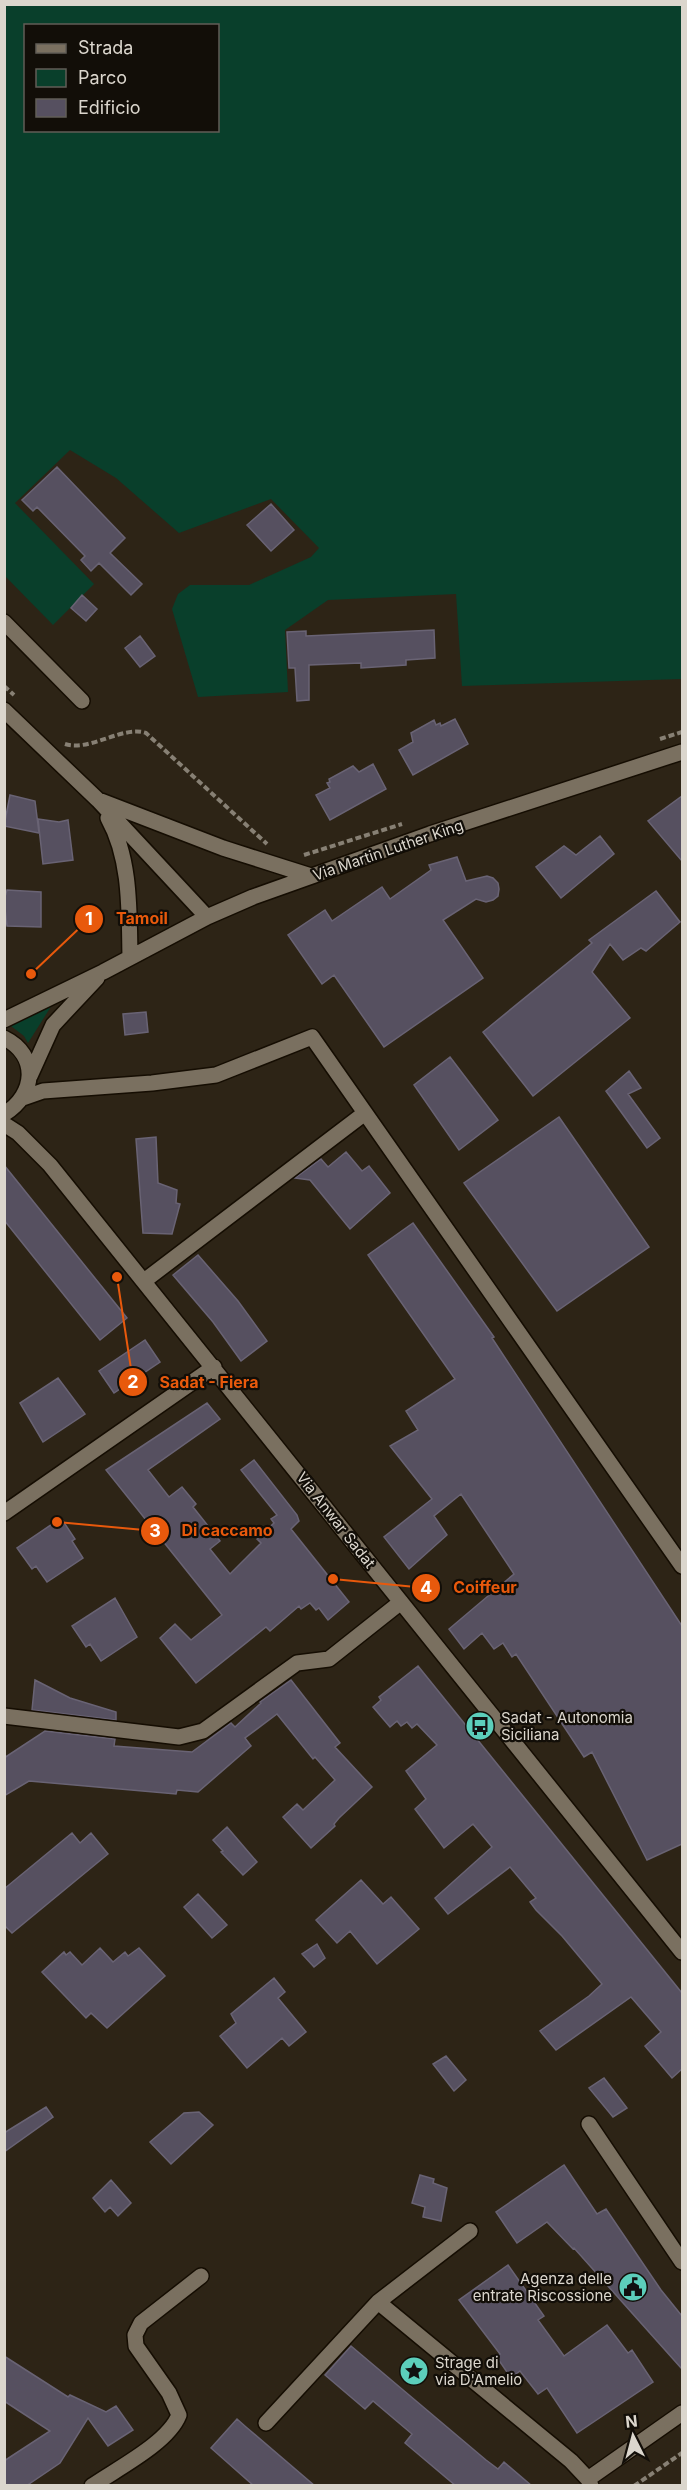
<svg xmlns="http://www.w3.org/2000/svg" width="687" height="2490" viewBox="0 0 687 2490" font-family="Inter,sans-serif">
	<rect width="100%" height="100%" fill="#2d2416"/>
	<path fill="#093f2b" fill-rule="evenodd" d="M4,5H682V679L462,686L456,594L328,600L285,630L288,692L198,697L172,609L178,594L190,585H249L311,557L319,548L271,499L179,533L116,478L70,450L15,503L94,584L53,625L5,576ZM26,26H218V130H26Z
		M52,1005L28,1043L24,1036L11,1026Z"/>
	<path fill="#565060" stroke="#696374" stroke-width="1.5" d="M57,467L125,538L110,553L142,584L131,595L99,563L91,571L81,560L85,556L37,507L33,511L22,500Z
		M271,504L294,530L271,551L247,525Z
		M82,595L97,609L86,621L71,608Z
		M434,630L435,658L406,660V665L361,668V663L309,665V700L297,701L295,668H289L287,632L306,631V636Z
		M140,636L155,656L140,667L125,648Z
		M455,719L468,744L413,775L399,750L413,742L411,733L434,720L436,725L440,723L441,726Z
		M373,764L386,789L330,820L316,795L330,788L327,783L330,782L329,779L353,766L359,772Z
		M10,795L35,801L39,833L4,826Z
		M682,796V861L648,821Z
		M38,819L59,822L68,820L73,860L43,864Z
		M600,836L614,854L561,898L536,867L564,846L576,855Z
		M457,857L466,881L487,876L493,878L498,883L499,889L498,896L493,900L486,902L476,899L443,920L483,978L384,1047L334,975L322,984L288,935L325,910L332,921L382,887L390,899L431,870L429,865Z
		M7,890L41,892V927L7,926L4,900Z
		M656,891L680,922L646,951L641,948L623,960L610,944L592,972L630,1018L533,1096L483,1032L592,943L589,940Z
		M146,1012L148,1032L125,1035L123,1014Z
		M450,1057L498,1120L459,1150L414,1085Z
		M629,1071L641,1088L628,1094L660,1138L647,1148L606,1091Z
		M559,1117L649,1247L557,1311L464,1183Z
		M156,1137L158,1183L177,1190L176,1203L180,1204L172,1234L143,1233L136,1139Z
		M346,1152L362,1171L369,1166L390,1193L350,1229L310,1180L295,1178L321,1159L328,1167Z
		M4,1165L127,1318L100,1340L4,1220Z
		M413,1223L494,1337L492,1338L682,1626V1844L647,1860L592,1752L584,1757L516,1654L512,1657L503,1643L494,1649L482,1633L464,1649L449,1629L514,1574L461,1494L434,1516L447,1535L409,1569L384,1537L432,1499L390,1446L418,1430L406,1411L455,1379L368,1255Z
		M198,1255L238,1301L267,1341L241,1361L213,1322L173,1275Z
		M145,1340L160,1362L114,1393L99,1371Z
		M58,1378L85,1414L43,1442L20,1403Z
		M207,1403L220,1419L148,1470L169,1497L182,1487L196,1504L193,1507L220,1541L210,1549L230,1574L261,1543L257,1539L274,1523L271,1519L277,1515L241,1470L254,1460L297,1515L299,1521L291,1529L349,1602L328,1620L319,1608L316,1610L310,1603L301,1609L299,1606L270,1631L266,1627L196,1683L160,1638L175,1624L191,1640L222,1615L106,1470Z
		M61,1518L75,1539L72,1541L83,1558L47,1582L36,1566L32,1569L17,1548Z
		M115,1598L137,1637L101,1661L90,1644L86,1647L72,1626Z
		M418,1666L682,1993V2069L672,2078L645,2046L661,2032L631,1997L556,2050L540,2031L589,1996L602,1984L562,1936L536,1910L530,1902L536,1898L510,1867L448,1914L435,1898L492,1847L473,1824L444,1848L415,1809L426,1799L406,1771L437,1745L417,1724L412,1728L407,1722L401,1726L397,1721L390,1727L373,1707L381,1700L379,1697Z
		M35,1680L70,1698L116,1712V1720L32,1710Z
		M291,1680L340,1743L335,1747L372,1787L339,1818L334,1824L335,1826L311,1848L283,1817L297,1804L303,1810L335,1780L315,1757L313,1759L277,1714L245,1738L251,1746L198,1792L177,1790L176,1794L29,1781L4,1796V1758L45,1731L115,1739L114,1746L192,1752L231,1723L235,1727L261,1703L260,1702Z
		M227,1827L257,1862L243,1875L221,1852L223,1851L213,1840Z
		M72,1833L80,1843L91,1833L108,1854L12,1933L4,1925V1889Z
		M361,1880L383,1904L391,1897L419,1929L377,1964L350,1931L337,1943L316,1920Z
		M198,1894L227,1925L212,1938L184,1907Z
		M317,1944L325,1958L314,1967L302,1954Z
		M100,1948L113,1962L125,1952L128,1956L139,1948L165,1976L107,2028L91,2013L86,2018L42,1972L64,1952L66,1955L70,1952L82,1965Z
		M274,1978L285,1992L278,1998L306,2032L289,2046L282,2038L247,2068L220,2036L236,2023L231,2014Z
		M446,2056L466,2080L454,2091L433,2064Z
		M604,2078L627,2108L613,2117L589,2088Z
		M46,2107L53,2117L4,2152V2133Z
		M199,2112L213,2125L171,2164L150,2142L184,2113Z
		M564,2165L597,2214L606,2209L661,2290L682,2316V2369L574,2248L573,2249L547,2222L517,2243L496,2212Z
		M420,2175L434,2179L433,2183L447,2188L441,2221L423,2217L425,2207L412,2203Z
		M111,2180L131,2203L118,2216L110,2207L105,2212L93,2198Z
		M508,2265L544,2316L538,2320L564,2356L607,2325L628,2353L632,2350L653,2382L577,2433L547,2388L538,2394L520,2371L511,2378L496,2356L500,2354L459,2300Z
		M351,2346L486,2460L498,2469L504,2462L532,2486H456L405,2443L412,2434L373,2401L365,2409L325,2375Z
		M4,2356L68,2397L70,2395L106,2412L116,2406L133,2430L108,2446L88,2418L60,2463L26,2486H4V2461L50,2431L4,2401Z
		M237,2419L246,2427L315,2486H254L211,2448Z"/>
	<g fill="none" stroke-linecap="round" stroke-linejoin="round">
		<g stroke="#150d02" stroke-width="18">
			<path id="minor" d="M4,622L82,701
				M4,710L98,800L207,917
				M101,801L223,848L311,876
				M108,818C131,859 129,911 130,957
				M4,1020L103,972L207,917L253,897L430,834L682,752
				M4,1038C39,1055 36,1095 4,1114
				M30,1076L53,1025L97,978
				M23,1098L43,1091L152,1083L216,1075L312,1037L682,1566
				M4,1124L18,1133L50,1165L682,1952
				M144,1281L365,1113
				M4,1513L214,1367
				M4,1716L179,1737L203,1731L297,1663L329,1659L401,1602
				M589,2124L682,2262
				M378,2302L571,2461L588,2479L591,2486
				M266,2423L378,2302L470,2231
				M588,2479L682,2413
				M92,2486C118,2468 168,2443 179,2415L169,2393L136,2346L135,2335L141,2323L201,2276"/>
		</g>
		<path stroke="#878074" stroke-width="4" stroke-dasharray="6 3" stroke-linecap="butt" d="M4,686L14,695
			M660,739L682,732
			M65,744C90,752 123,725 146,733L267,844
			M304,855L402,824
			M634,2486L682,2453"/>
		<use href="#minor" stroke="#7a7060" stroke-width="15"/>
	</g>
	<defs>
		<g id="bus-disc" transform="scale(1.5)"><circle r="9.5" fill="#5ccebb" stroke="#120e08"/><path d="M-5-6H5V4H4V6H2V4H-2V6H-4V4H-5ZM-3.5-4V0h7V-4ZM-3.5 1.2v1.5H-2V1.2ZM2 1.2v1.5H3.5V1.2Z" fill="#111"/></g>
		<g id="civic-disc" transform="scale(1.5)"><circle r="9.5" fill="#5ccebb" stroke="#120e08"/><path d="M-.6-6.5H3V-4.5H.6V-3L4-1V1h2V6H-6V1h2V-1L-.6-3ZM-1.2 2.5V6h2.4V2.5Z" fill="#111"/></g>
		<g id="sight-disc" transform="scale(1.5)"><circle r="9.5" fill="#5ccebb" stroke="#120e08"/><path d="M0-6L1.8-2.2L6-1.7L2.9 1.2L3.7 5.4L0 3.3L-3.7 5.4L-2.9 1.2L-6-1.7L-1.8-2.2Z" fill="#111"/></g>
	</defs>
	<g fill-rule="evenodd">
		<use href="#bus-disc" x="480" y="1726"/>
		<use href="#civic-disc" x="633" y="2287"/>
		<use href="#sight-disc" x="414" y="2371"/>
	</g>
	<g text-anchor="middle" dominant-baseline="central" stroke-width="4.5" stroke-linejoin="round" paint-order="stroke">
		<g font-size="15" fill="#dbd6cd" stroke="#120e08">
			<text transform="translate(388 850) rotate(-19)">Via Martin Luther King</text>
			<text transform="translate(336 1520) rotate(52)">Via Anwar Sadat</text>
		</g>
		<g font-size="15" fill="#dbd6cd" stroke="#120e08" text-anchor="start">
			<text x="501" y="1717">Sadat - Autonomia<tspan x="501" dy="17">Siciliana</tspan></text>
			<text x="612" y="2278" text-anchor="end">Agenza delle<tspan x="612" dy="17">entrate Riscossione</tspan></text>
			<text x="435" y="2362">Strage di<tspan x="435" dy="17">via D'Amelio</tspan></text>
		</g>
	</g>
	<path fill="none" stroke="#e8590c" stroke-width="2" d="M31 974L89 919M117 1277L133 1382M57 1522L155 1531M333 1579L426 1588"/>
	<g fill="#e8590c" stroke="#120e08" stroke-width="2">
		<circle cx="31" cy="974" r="6"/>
		<circle cx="117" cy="1277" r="6"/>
		<circle cx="57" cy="1522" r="6"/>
		<circle cx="333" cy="1579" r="6"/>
		<circle cx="89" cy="919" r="15"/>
		<circle cx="133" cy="1382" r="15"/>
		<circle cx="155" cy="1531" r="15"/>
		<circle cx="426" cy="1588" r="15"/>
	</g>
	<g font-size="18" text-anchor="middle" font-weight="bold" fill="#fff">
		<text x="89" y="925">1</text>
		<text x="133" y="1388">2</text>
		<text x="155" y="1537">3</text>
		<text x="426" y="1594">4</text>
	</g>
	<g font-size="16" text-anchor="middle" font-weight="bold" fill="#e8590c" stroke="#120e08" stroke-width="4.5" stroke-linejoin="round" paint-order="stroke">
		<text x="142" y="924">Tamoil</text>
		<text x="209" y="1388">Sadat - Fiera</text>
		<text x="227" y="1536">Di caccamo</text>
		<text x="485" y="1593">Coiffeur</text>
	</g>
	<rect width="687" height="2490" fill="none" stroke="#dbd6cd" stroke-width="12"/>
	<rect x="24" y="24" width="195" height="108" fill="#120e08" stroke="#625e57" stroke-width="1.5"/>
	<rect x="36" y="44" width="30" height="9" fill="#7a7060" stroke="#625e57" stroke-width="1.5"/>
	<text x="78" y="54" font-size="18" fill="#dbd6cd">Strada</text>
	<rect x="36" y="69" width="30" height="18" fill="#093f2b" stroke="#625e57" stroke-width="1.5"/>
	<text x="78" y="84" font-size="18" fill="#dbd6cd">Parco</text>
	<rect x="36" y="99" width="30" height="18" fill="#565060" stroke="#625e57" stroke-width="1.5"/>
	<text x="78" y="114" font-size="18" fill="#dbd6cd">Edificio</text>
	<g transform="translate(633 2436) rotate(354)" stroke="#120e08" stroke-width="4.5" paint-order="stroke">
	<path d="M0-4.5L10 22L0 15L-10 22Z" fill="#dbd6cd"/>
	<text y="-9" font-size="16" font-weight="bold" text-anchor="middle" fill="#dbd6cd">N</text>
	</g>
</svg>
